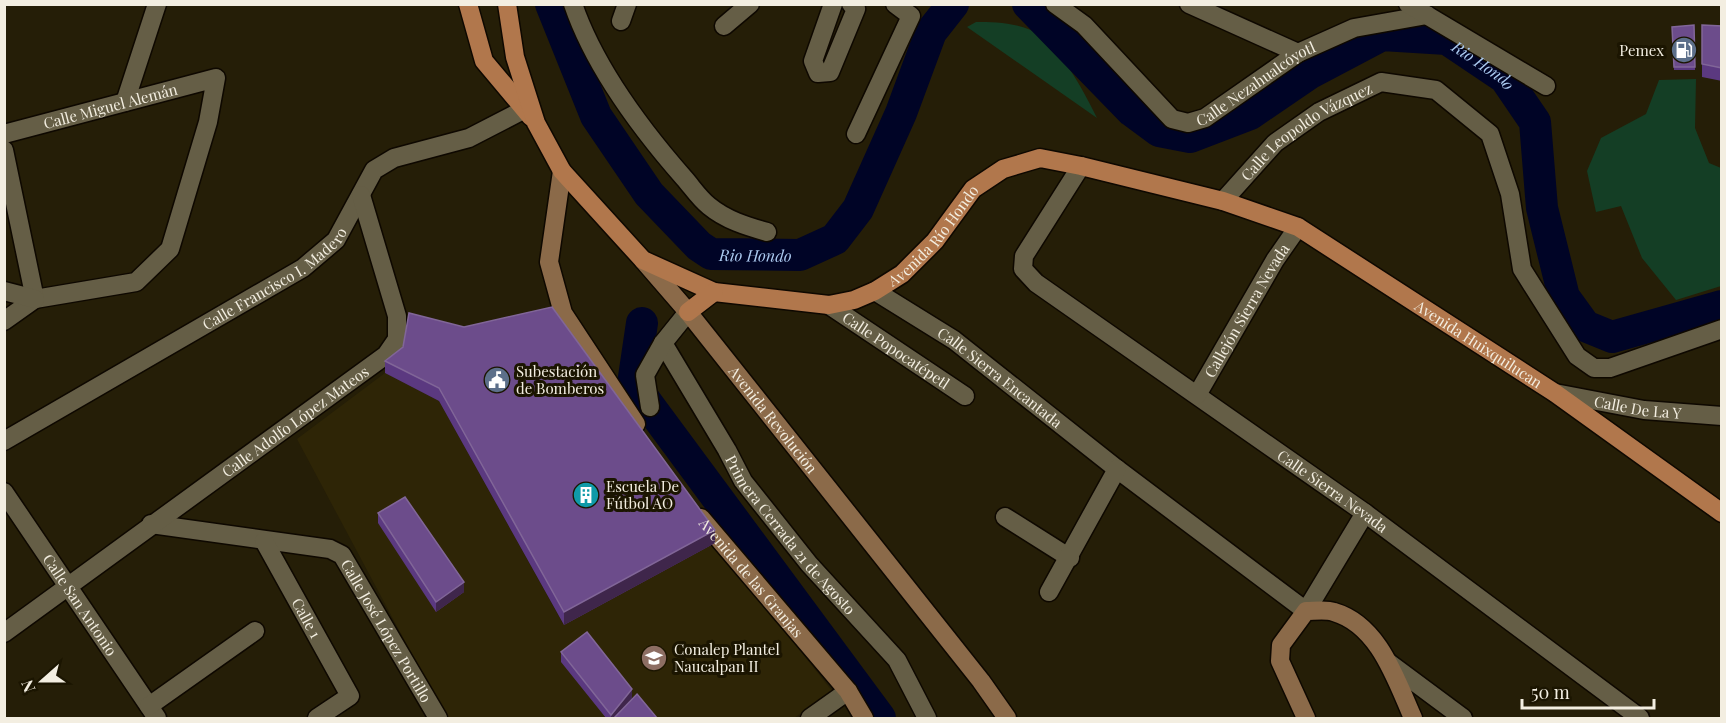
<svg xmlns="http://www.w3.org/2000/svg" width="1726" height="723" viewBox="0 0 1726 723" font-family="'Playfair Display',serif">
	<rect width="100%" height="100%" fill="#251e07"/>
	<path fill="#2e2506" d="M385,373L439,401L563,624L715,543L832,691L794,718H446L297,439Z"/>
	<path fill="#143e25" d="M976,22C998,22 1024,23 1043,37C1061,49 1087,97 1097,118L967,27Z
		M1696,79L1695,128L1709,163L1721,168V286L1676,300L1642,258L1621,206L1596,212L1587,171L1601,138L1646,114L1659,80Z"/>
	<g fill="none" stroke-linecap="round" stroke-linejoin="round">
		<g stroke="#000426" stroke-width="32">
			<path id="s1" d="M551,4L596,116L649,194L699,246L711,254L800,255L835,239L858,209L901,113L931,32L953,4"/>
			<path id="s2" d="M1028,4L1132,111L1159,131L1190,137L1250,114L1310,73L1382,35L1447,39L1505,78L1535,122L1542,208L1564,297L1585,326L1612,337L1722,306"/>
			<path d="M642,323L633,384L880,718"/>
		</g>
		<g stroke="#0e0800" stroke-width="21">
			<g id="street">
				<path d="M573,4C594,66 641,129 684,178C692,187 699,198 709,206C726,220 746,226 767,232"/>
				<path d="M833,4L813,61L818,73L830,72L856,9L851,4"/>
				<path id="s3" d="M1055,4L1084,25L1172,119L1188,123L1205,118L1298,53L1354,28L1427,15"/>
				<path d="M1189,4L1298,53"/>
				<path d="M1408,4L1546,86"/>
				<path d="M621,21L627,4"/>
				<path d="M724,26L750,4"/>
				<path d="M125,102L157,4"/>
				<path id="s4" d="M4,134L216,78L208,122L170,249L136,282L35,299L4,321"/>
				<path d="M856,134L911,16L895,4"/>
				<path d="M4,150L35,299"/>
				<path id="s5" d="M1081,166L1024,256L1023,269L1036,283L1365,513L1640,718"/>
				<path id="s6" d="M1223,201L1275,143L1319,112L1381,82L1436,90L1490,134L1510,194L1522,269L1577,356L1594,368H1610L1722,329"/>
				<path d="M4,291L35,299"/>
				<path id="s7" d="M875,291L954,340L1117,469L1306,611L1365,513"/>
				<path id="s8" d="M829,305L965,396"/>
				<path id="s9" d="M663,343L727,450L743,481L809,564L897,660L927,718"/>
				<path id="s10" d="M1555,393L1644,410L1722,416"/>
				<path id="s11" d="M1197,395L1275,260L1298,227"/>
				<path d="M650,407L645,375L663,343L688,312"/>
				<path id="s12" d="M4,441L303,268L336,240L374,170L394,158L469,138L525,109"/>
				<path id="s13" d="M4,492L157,718"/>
				<path d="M1005,517L1070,558"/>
				<path id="s14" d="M151,524L330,549L342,555L438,718"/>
				<path id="s15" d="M264,541L350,696L317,718"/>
				<path d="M1049,592L1117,469"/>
				<path id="s16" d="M4,633L386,355L397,339V316L361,195"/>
				<path d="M1389,663L1463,718"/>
				<path d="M149,706L255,631"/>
				<path d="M810,718L848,691"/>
			</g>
		</g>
		<g stroke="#0e0800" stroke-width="21">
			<g id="secondary">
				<path d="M562,171L549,262L563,313L636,424"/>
				<path id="s17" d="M643,260L688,312L981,681L1007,718"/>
				<path id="s18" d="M701,518L848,691L864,718"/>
				<path d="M1306,718L1280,661L1281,645L1306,611C1314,611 1326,609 1334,612C1379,625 1396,680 1413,718"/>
			</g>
		</g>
		<g stroke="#0e0800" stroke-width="21">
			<g id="primary">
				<path d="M468,4L484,61L531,117"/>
				<path id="s19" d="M507,4L515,57L536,123L562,171L643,260L714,292L829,305L854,300L875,291L902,274L935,241L973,189L1003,169L1040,158L1081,166L1223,201L1298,227L1555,393L1722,513"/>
				<path d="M688,312L714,292"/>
			</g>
		</g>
		<use href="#street" stroke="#655e46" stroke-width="18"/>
		<use href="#secondary" stroke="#8b6a49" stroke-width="18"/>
		<use href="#primary" stroke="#b1774c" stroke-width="18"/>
	</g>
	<path fill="#5b3980" d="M1694,25L1695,70H1674L1672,27Z
		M1702,25L1722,26V81L1702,77Z
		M403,347L715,543L564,625L439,401L385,373V361Z
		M378,513L464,592L436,612L378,523Z
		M561,652L632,699L657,718H606L561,662Z"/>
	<path fill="#3f264b" d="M715,530V543L564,625V612Z
		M464,582V592L436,612V602Z
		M632,689V699L616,718H611V715Z"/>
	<path fill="#6c4c8b" stroke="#816698" stroke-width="1.5" d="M1694,25L1695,67H1674L1672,27Z
		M1702,25L1722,26V68L1702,64Z
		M552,307L715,530L564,612L439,388L385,361L403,347L409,313L464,327Z
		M405,497L464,582L436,602L378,513Z
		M587,632L632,689L611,715L561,652Z
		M637,694L657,718H614Z"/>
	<defs>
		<g id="fuel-disc" transform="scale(1.35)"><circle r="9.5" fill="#5c6f8a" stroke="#1b1501"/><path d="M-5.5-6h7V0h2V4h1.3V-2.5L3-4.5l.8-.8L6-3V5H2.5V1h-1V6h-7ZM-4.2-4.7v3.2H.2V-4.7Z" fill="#fff"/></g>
		<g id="civic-disc" transform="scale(1.35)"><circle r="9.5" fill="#5c6f8a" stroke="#1b1501"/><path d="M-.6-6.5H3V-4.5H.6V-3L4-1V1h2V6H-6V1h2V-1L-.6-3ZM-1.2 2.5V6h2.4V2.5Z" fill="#fff"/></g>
		<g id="building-disc" transform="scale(1.35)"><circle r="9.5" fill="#0f9aa8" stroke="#1b1501"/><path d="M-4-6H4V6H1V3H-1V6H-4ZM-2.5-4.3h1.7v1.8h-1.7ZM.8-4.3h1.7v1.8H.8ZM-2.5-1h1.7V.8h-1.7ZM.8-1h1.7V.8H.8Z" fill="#fff"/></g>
		<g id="school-disc" transform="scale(1.35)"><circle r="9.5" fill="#8d6e63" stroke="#1b1501"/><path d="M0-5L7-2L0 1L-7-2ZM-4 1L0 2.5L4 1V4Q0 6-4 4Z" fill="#fff"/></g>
	</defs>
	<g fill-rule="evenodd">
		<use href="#fuel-disc" x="1684" y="50"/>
		<use href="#civic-disc" x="497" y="380"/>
		<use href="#building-disc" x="586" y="495"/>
		<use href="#school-disc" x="654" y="658"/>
	</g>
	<g text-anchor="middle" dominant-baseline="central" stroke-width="6" stroke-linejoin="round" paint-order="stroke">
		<g font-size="15" fill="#f3eee1" stroke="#1b1501" text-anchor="start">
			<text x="1664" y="50" text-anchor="end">Pemex</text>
			<text x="516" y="371">Subestación<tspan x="516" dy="17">de Bomberos</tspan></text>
			<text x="606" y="486">Escuela De<tspan x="606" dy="17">Fútbol AO</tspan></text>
			<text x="674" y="649">Conalep Plantel<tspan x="674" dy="17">Naucalpan II</tspan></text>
		</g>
		<g font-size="15" fill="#f3eee1" stroke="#1b1501">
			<text stroke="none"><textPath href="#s3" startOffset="260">Calle Nezahualcóyotl</textPath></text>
			<text stroke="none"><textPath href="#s4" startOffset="110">Calle Miguel Alemán</textPath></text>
			<text stroke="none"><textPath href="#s6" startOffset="110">Calle Leopoldo Vázquez</textPath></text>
			<text stroke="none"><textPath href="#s19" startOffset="621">Avenida Río Hondo</textPath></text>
			<text stroke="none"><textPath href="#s12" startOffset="316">Calle Francisco I. Madero</textPath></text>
			<text stroke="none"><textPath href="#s11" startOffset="98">Callejón Sierra Nevada</textPath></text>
			<text stroke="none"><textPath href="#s19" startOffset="1240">Avenida Huixquilucan</textPath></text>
			<text stroke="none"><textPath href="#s8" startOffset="81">Calle Popocatépetl</textPath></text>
			<text stroke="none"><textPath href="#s7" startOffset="152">Calle Sierra Encantada</textPath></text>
			<text stroke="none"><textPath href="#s10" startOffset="84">Calle De La Y</textPath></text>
			<text stroke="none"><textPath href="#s17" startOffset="206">Avenida Revolución</textPath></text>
			<text stroke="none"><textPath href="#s16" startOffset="360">Calle Adolfo López Mateos</textPath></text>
			<text stroke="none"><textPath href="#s5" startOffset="501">Calle Sierra Nevada</textPath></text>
			<text stroke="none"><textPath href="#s9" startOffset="231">Primera Cerrada 21 de Agosto</textPath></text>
			<text stroke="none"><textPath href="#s18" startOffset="78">Avenida de las Granjas</textPath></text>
			<text stroke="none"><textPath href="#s13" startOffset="136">Calle San Antonio</textPath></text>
			<text stroke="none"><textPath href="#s15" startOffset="88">Calle 1</textPath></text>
			<text stroke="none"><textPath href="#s14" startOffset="282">Calle José López Portillo</textPath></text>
		</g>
		<g font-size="16" font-style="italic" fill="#abcaf0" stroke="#1b1501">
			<text stroke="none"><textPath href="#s2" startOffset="543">Rio Hondo</textPath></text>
			<text stroke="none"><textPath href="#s1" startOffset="346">Rio Hondo</textPath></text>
		</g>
	</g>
	<rect width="1726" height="723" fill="none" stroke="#f3eee1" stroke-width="12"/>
	<g transform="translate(42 681) rotate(249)" stroke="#1b1501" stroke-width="4.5" paint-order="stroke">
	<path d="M0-4.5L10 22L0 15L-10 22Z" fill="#f3eee1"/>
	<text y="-9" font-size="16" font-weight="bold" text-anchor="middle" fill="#f3eee1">N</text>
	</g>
	<path d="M1522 699v9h132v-9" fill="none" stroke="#f3eee1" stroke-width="3"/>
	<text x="1531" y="699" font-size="18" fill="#f3eee1" stroke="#1b1501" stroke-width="4.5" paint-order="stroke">50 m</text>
</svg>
